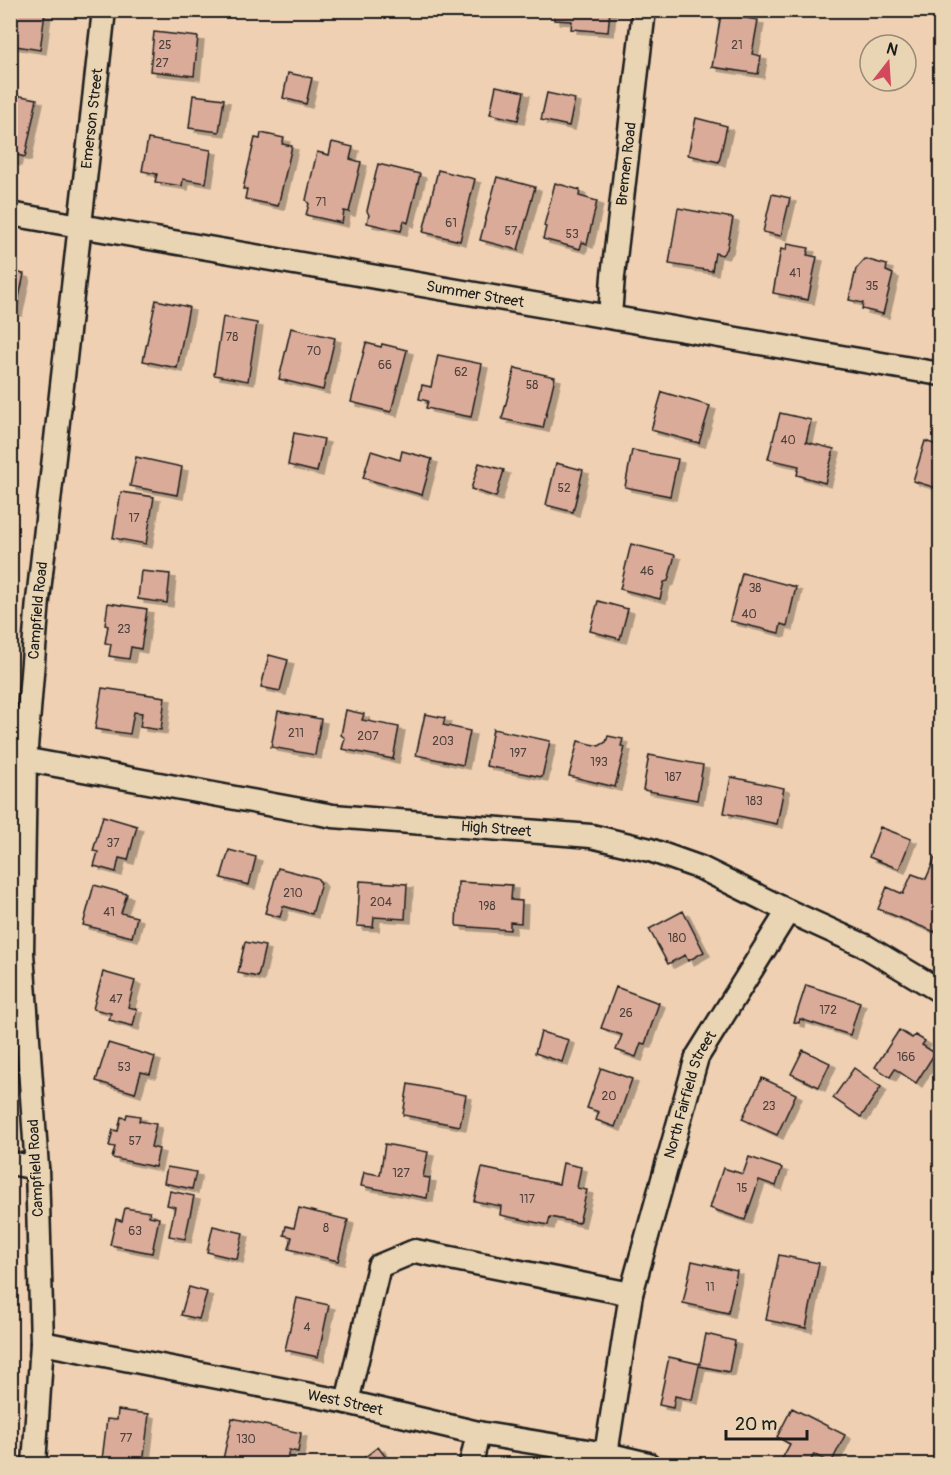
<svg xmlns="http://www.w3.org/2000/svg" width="951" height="1475" viewBox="0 0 951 1475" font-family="Pangolin,sans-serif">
	<defs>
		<filter id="shadow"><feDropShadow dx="6" dy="4" stdDeviation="0" flood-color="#0004"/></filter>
	</defs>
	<rect width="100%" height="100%" fill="#efd0b2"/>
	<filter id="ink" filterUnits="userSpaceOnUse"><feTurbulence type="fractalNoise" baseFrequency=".0167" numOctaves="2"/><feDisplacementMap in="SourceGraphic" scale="12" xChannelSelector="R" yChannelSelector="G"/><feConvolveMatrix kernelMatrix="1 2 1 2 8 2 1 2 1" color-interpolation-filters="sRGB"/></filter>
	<g filter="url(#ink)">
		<path fill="#daab99" stroke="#1c1c1c" stroke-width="1.5" filter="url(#shadow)" d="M10,10L45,13L40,50L10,45Z
			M555,10H610L608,32L571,29L572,21L554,20Z
			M721,14L758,20L752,54L761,56L758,74L712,67Z
			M154,32L198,37L194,76L150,71Z
			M288,73L312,78L306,104L283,98Z
			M496,86L524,92L518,120L490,114Z
			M547,93L575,99L569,126L541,120Z
			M10,94L37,99L25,157L17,155L15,162L10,161Z
			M193,95L224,99L219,132L189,128Z
			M696,118L727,126L719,162L688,155Z
			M261,133L284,138L282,144L292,146L278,206L245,199L247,189H243L255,138L260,139Z
			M148,139L211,150L206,183L183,179L182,186L155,182L157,174L142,171Z
			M332,142L353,147L350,159L361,162L349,212L344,211L342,223L306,215L309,204L306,200L317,152L329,155Z
			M378,164L420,174L408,223L404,221L401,231L367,223L369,215L367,211Z
			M438,170L475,179L460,241L423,232Z
			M497,177L535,187L518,250L480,240Z
			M555,183L580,190L579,196L597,201L587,244L582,242L580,249L543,239L546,227L544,226Z
			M772,194L790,198L781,236L763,232Z
			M678,208L733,218L727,249L722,255L715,253L712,271L669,264Z
			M787,244L809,248L807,255L817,257L808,300L773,293L781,249L786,250Z
			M865,259L887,265L886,271L893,274L883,314L862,309L863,303L849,300L856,269Z
			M10,271L24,274L16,312L10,311Z
			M156,300L189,307L177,368L143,361Z
			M223,317L257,323L248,381L214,375Z
			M291,328L335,338L323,390L279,379Z
			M366,343L381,347L382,344L407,350L391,412L351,402Z
			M438,355L482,364L471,417L426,408L428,401L419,399L422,385L431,387Z
			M515,368L555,377L543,428L502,419Z
			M662,392L710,406L699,443L651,430Z
			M780,413L811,420L806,442L834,449L825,483L797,475L799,466L768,459Z
			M294,433L324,439L317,472L288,465Z
			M925,441L940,446V489L913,481Z
			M632,450L678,459L670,496L625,487Z
			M371,451L400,460L402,451L432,459L422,495L363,478Z
			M136,457L182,467L177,495L130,486Z
			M479,463L504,470L496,497L471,489Z
			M556,463L583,470L573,512L546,505Z
			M121,492L154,497L146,544L113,538Z
			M631,544L675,555L668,581L664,582L660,599L620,589Z
			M141,571L170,574L167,603L138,599Z
			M742,573L796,587L787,626L781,624L779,633L730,621Z
			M598,601L628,609L620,639L590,631Z
			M108,603L147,609L141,649L131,647L129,659L109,656L111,644L105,643L108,626L105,625Z
			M269,655L288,660L280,691L261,687Z
			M102,688L165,697L161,730L140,727L142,713L134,712L130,734L95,729Z
			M346,710L364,714L362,720L399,727L393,759L342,749L345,738L341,735Z
			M278,711L321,719L315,755L271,747Z
			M425,714L445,718L443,725L470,731L463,765L416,755Z
			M493,729L550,741L542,777L486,766Z
			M608,736L623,739L621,746L625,747L615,787L569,776L578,741L599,746L606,742Z
			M649,755L703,765L697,800L643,790Z
			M731,777L784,788L777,824L724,813Z
			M103,816L137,826L128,860L119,858L116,872L94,866L98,852L93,851Z
			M880,827L911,839L899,869L869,857Z
			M229,850L256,857L249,885L221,878Z
			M935,858L940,860V918L935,932L878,909L887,887L903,894L912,874L926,879Z
			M278,868L317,878L321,883L312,914L283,906L280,917L265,913Z
			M360,881L407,884L405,919L374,917L373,927L357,926Z
			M458,882L512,885L511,900L522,901L521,923L510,922V930L457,926L456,924Z
			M94,885L127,894L121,913L137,917L132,937L83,925Z
			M683,911L704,952L688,961L685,955L668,964L649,929Z
			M245,942L265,946L258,977L238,973Z
			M103,972L135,981L128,1007L137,1009L133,1026L109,1020L111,1013L93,1009Z
			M806,985L860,1002L850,1035L800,1019L799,1023L794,1022Z
			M616,987L659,1003L645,1044L641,1043L636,1057L616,1050L622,1035L601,1028Z
			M899,1030L912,1038L915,1035L925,1041L922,1045L935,1053L916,1083L895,1069L890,1077L875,1067Z
			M541,1032L569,1040L562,1062L535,1053Z
			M108,1043L155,1057L150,1074L141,1072L135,1093L96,1081Z
			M803,1050L830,1063L819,1087L791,1074Z
			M601,1068L632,1079L615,1127L596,1120L599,1112L587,1108Z
			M854,1068L881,1087L861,1117L833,1098Z
			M762,1078L796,1094L777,1135L742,1119Z
			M408,1084L466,1095L460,1126L403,1115Z
			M127,1114L140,1116L139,1121L156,1124L151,1147L159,1149L155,1167L112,1158L115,1147L109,1146L113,1130L118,1131L121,1117L126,1118Z
			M385,1144L428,1152L423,1177L430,1178L427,1198L361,1186L364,1172L380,1175Z
			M749,1157L782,1168L776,1186L759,1180L745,1220L710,1208L723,1168L743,1174Z
			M563,1163L581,1167L577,1188L587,1190L579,1223L550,1217L548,1225L500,1215L501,1206L474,1201L482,1168L559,1184Z
			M167,1167L196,1172L192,1189L164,1183Z
			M170,1191L194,1196L185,1239L169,1236L175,1207L167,1205Z
			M125,1208L150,1212L149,1216L159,1218L152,1253L110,1245L116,1219L122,1221Z
			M299,1208L348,1220L338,1261L289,1249L292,1237L284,1235L286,1226L294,1228Z
			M213,1226L243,1233L237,1259L207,1252Z
			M779,1255L819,1263L806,1328L766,1320Z
			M692,1261L737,1271L728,1313L683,1303Z
			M189,1287L207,1292L199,1319L181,1315Z
			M297,1298L329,1305L318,1357L285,1350Z
			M706,1334L735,1341L729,1372L699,1366L692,1400L675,1396L673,1408L659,1405L669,1357L700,1364Z
			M792,1408L845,1435L831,1463L814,1454L809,1464H793L782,1459L790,1444L777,1437Z
			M118,1410L149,1414L143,1464L102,1460L107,1419L117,1420Z
			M232,1418L301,1433L298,1452L289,1450L286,1464H222Z
			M378,1447L391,1464H356Z"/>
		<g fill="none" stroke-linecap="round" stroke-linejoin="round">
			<g stroke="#1c1c1c" stroke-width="27">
				<g id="street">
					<path id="s1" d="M10,214L940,374"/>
					<path id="s2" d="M610,316L613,276L644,10"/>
					<path id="s3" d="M12,757L333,816L591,836L650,850L701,868L788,911L865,946L940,991"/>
					<path d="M10,1163L37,1168"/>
					<path id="s4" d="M42,1343L347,1402L478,1433L606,1454L648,1464"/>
					<path d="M347,1402L379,1266L415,1251L631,1294"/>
					<path id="s5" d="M606,1454L631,1294L697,1057L788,911"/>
					<path id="s6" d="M34,1464L42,1343L37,1168L22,953L25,760L38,600L104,10"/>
					<path d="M471,1464L478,1433"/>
				</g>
			</g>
			<use href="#street" stroke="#e9d4b3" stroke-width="22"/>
		</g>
	</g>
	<g text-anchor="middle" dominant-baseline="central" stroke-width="5" stroke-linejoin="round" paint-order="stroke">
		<g font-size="12" fill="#4c403b">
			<text x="165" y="45">25</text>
			<text x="737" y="45">21</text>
			<text x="162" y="63">27</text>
			<text x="321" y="202">71</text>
			<text x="451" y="223">61</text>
			<text x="511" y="231">57</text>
			<text x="572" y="234">53</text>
			<text x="795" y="273">41</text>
			<text x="872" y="286">35</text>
			<text x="232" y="337">78</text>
			<text x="314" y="351">70</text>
			<text x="385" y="365">66</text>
			<text x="461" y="372">62</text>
			<text x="532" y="385">58</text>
			<text x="788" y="440">40</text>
			<text x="564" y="488">52</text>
			<text x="134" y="518">17</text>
			<text x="647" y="571">46</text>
			<text x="755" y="588">38</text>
			<text x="749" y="614">40</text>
			<text x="124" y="629">23</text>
			<text x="296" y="733">211</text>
			<text x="368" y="736">207</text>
			<text x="443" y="741">203</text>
			<text x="518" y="753">197</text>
			<text x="599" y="762">193</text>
			<text x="673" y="777">187</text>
			<text x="754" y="801">183</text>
			<text x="113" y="843">37</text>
			<text x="293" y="893">210</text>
			<text x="381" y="902">204</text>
			<text x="487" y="906">198</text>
			<text x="109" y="912">41</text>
			<text x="677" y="938">180</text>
			<text x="116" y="999">47</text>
			<text x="828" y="1010">172</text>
			<text x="626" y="1013">26</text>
			<text x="906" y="1057">166</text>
			<text x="124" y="1067">53</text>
			<text x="609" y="1096">20</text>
			<text x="769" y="1106">23</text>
			<text x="135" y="1141">57</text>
			<text x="401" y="1173">127</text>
			<text x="742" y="1188">15</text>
			<text x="527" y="1199">117</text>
			<text x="326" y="1228">8</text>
			<text x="135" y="1231">63</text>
			<text x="710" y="1287">11</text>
			<text x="307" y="1327">4</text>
			<text x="126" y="1438">77</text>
			<text x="246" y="1439">130</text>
		</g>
		<g font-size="15" fill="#1c1c1c" stroke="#e9d4b3">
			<text stroke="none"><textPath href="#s6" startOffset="1350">Emerson Street</textPath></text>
			<text stroke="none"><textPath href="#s2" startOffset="153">Bremen Road</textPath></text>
			<text stroke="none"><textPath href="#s1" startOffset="472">Summer Street</textPath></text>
			<text stroke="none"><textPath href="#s6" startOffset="855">Campfield Road</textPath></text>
			<text stroke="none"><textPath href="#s3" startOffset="490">High Street</textPath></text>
			<text stroke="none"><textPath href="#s5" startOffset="370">North Fairfield Street</textPath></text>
			<text transform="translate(36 1168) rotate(-93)">Campfield Road</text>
			<text stroke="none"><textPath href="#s4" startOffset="309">West Street</textPath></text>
		</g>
	</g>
	<rect width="951" height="1475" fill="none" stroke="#e9d4b3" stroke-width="36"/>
	<rect x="18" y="18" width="915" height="1439" fill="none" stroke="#1c1c1c" stroke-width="2" filter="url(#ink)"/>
	<g transform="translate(888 63) rotate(17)"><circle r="28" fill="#e9d4b3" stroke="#978a77" stroke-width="1.5"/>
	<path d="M0-4.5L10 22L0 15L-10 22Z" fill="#d1495b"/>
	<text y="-9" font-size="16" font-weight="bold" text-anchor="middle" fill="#1c1c1c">N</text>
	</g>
	<path d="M726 1430v9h81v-9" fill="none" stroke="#1c1c1c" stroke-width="3"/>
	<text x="735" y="1430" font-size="18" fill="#1c1c1c" stroke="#e9d4b3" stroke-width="4.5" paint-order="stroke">20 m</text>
</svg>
